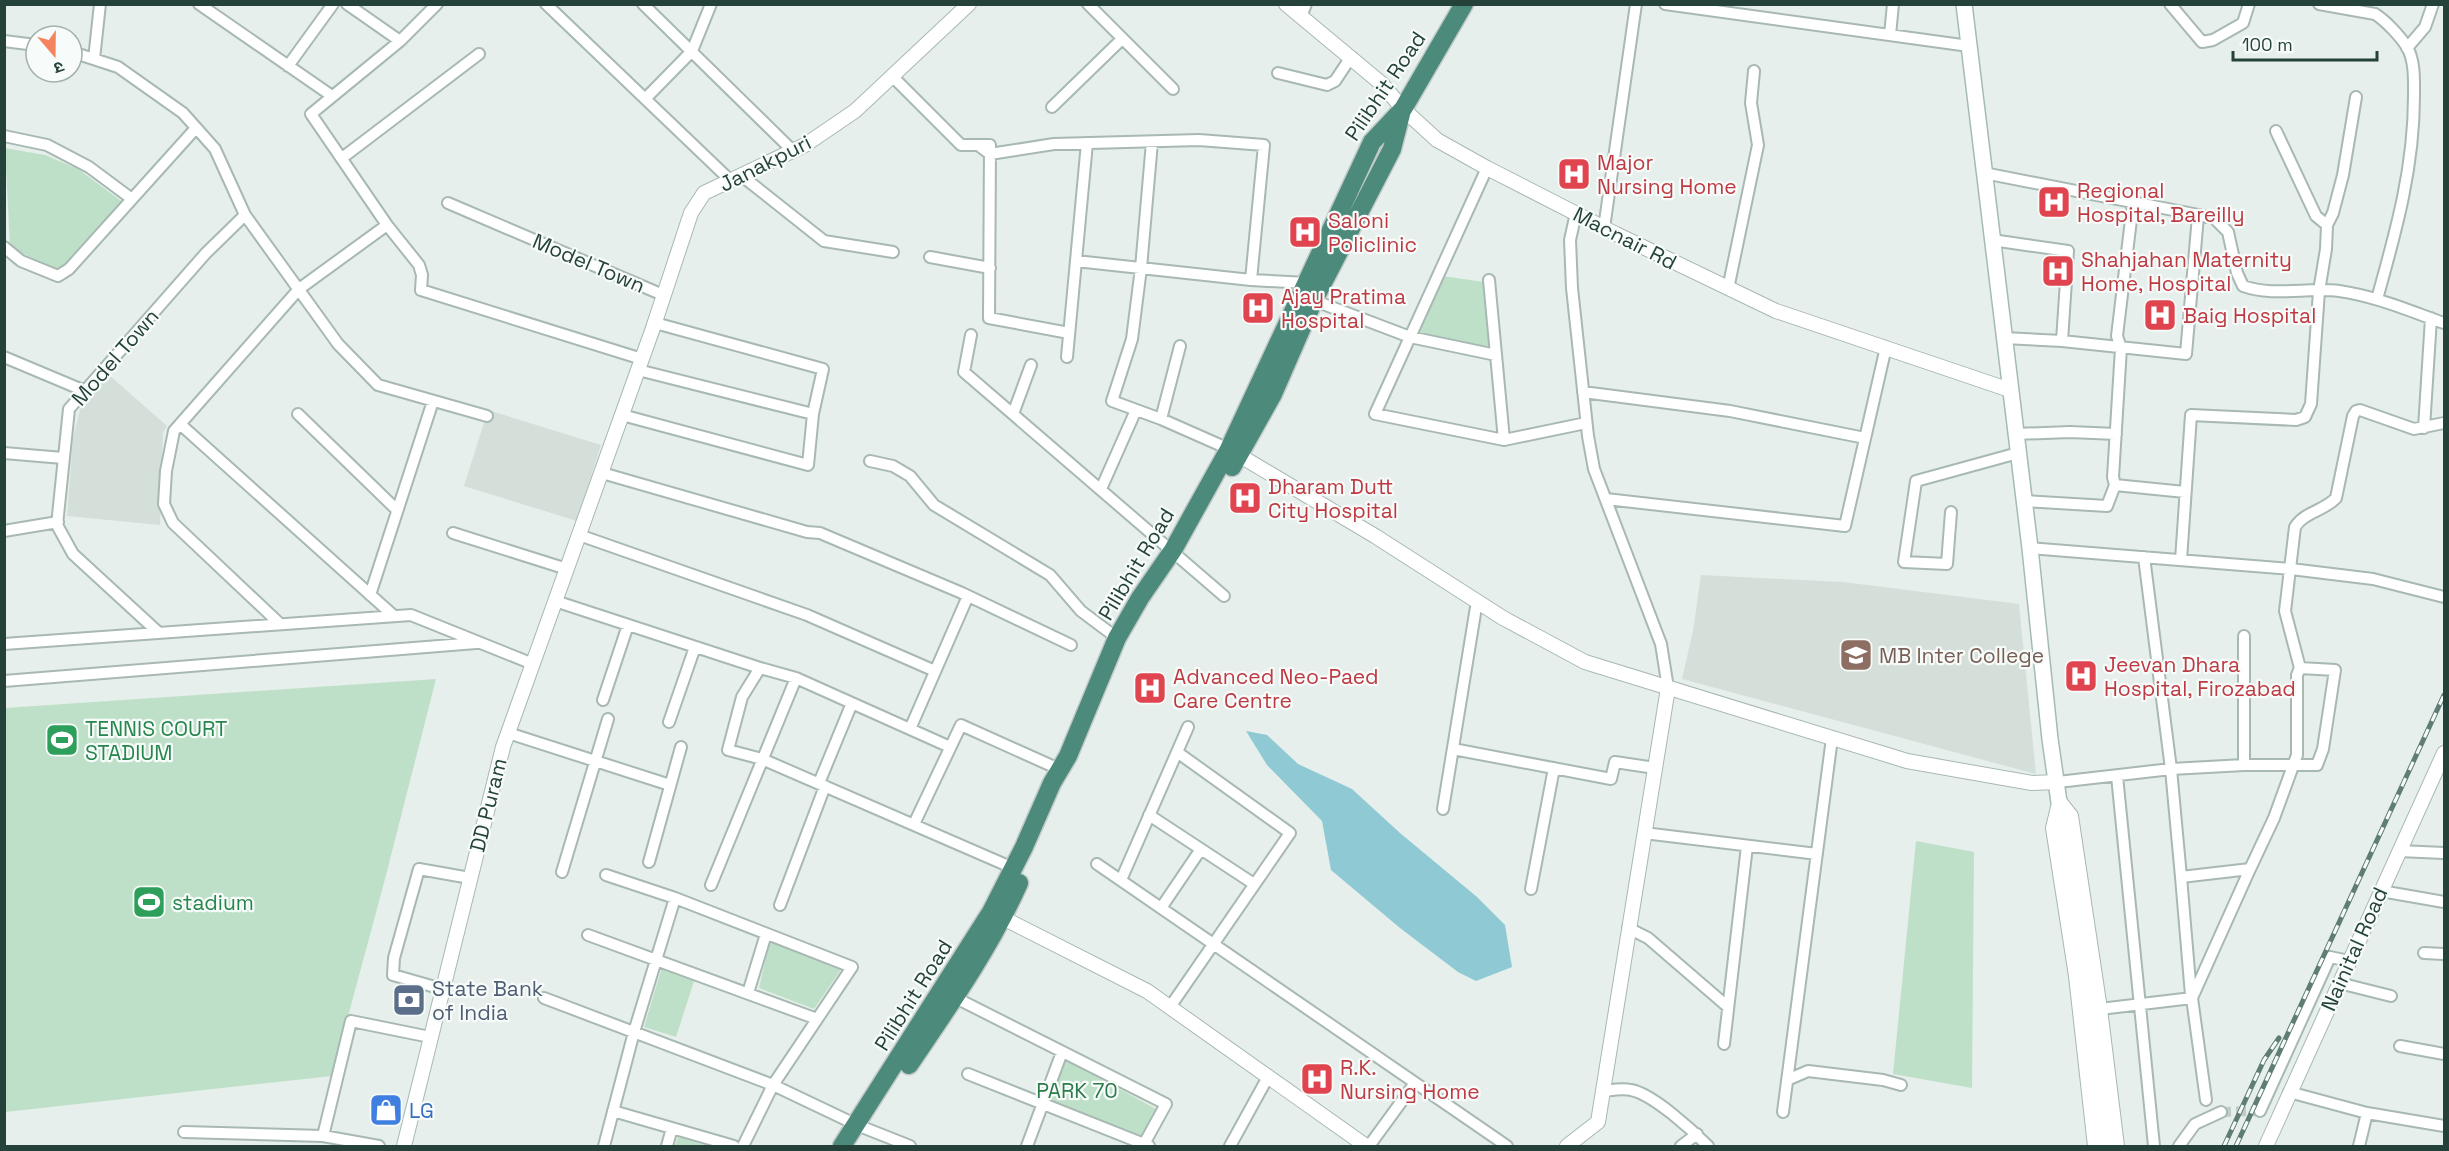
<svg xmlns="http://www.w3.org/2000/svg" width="2449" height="1151" viewBox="0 0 2449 1151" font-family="'Space Grotesk','Noto Sans Devanagari',sans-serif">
	<rect width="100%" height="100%" fill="#e6efeb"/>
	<path fill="#d4dfda" d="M108,374L167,426L163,433L160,525L67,516L73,439L80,409Z
		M488,410L601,445L577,521L464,486Z
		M1701,575L1843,582L2019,604L2036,774L1682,679L1693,631Z"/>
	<path fill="#bfe0c8" d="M5,148L45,155L78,169L124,203L58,271L10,247Z
		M1442,276L1484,282L1491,350L1414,335Z
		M436,679L385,879L332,1076L5,1112V708Z
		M1916,841L1974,852L1972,1088L1893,1074Z
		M770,939L842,968L814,1009L759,988Z
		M662,967L695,978L676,1037L644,1027Z
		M1065,1059L1156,1109L1143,1140L1048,1101Z
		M678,1137L707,1146H675Z"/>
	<path fill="#8ec9d4" d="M1246,731L1267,735L1298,764L1352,789L1400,833L1477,897L1505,925L1512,967L1476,981L1458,972L1400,928L1331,870L1322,821L1267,765Z"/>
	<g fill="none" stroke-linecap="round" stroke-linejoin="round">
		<path stroke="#bfccc8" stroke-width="10" stroke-dasharray="10 5" stroke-linecap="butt" d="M2221,1112L2260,1111"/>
		<g stroke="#a8b8b2" stroke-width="14">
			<path id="minor" d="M199,4L332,96
				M347,4L400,41
				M437,4L400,41L311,114L387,225L419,265L422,275L421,290L642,359
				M546,4L731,181
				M643,4L793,151
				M1088,4L1173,89
				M1665,4L1969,46
				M2170,4L2202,42L2213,40L2243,23L2249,4
				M2319,4L2375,14C2386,21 2400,36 2407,47C2415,61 2414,80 2414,96C2414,168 2396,231 2377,299
				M1301,17L1306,4
				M1890,35L1893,4
				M4,41L36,45
				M2407,48L2425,27L2433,4
				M72,52L118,67L183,113L215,149L245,215L338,344L378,385L487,416
				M94,59L100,4
				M288,66L333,4
				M1278,73L1327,85L1335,81L1351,57
				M892,76L961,145H990L989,318L1069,333
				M646,98L692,51L711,4
				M1052,107L1122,39
				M2276,131L2316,216L2327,225
				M4,136L47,145L89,167L132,199
				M1152,142L1141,268L1132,339L1112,401L1161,419L1229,449
				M978,145L990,154L1054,144L1199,140L1264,145L1251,280
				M342,158L479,54
				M1487,168L1375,414L1504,440L1586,423
				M1984,173L2214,218L2228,232L2237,273L2243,286C2274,297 2307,287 2339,291C2375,296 2410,311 2444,323
				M742,176L824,241L893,252
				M448,203L663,295
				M1576,213L1570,240L1572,288L1588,436L1594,469L1661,644L1668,688
				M1604,228L1636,4
				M1992,240L2068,251L2062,341
				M4,247L21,261L58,276L69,269L196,128
				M930,257L990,268
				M1076,261L1251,280L1307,283
				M1489,280L1504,440
				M1728,289L1758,145L1751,103L1754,71
				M1310,299L1410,337L1496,355
				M971,335L964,372L1224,596
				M2004,338L2062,341L2186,354L2198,216
				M4,357L85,391
				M1067,357L1087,143
				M638,370L813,414
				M1583,392L1730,411L1865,438
				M298,414L397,510
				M1013,414L1031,365
				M622,415L808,465L813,414L823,369L655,323
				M1161,419L1180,346
				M180,424L394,616
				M2424,428L2431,318
				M2015,434L2070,432L2116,434
				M4,453L63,458
				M870,461L893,466L910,476L934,505L1050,575L1081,611L1117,638
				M602,473L807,532L820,533L962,593L1071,645
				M2115,485L2185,492
				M1101,489L1136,410
				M1606,499L1845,526L1886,347
				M2024,501L2107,506L2115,485L2113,477L2121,348L2117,336L2133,203
				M1951,512L1947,564L1904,562L1916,481L2018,453
				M4,531L58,522
				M453,533L567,569
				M579,535L807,615L935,671
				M2030,548L2291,569L2373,579L2444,597
				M2144,557L2171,769L2181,877L2250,869L2274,818L2297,755V675L2300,668L2285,611L2295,527C2304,512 2324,511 2336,498L2353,416L2356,411L2360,410L2414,429L2444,423
				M2181,560L2191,415L2296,420L2305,417L2311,404L2319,291L2326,249L2327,225L2333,213L2343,175L2356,97
				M370,595L433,401
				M555,601L760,668
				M280,624L173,523L164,504L166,471L174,431L299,289L387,225
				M159,633L73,554L57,525L69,409L206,253L245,215
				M2244,636V765
				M4,644L411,615L533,664
				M4,681L476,643
				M603,700L628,625
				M669,722L695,647
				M910,729L968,596
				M508,733L670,785
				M950,747L796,678L760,668L742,697L728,750L762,759L1013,868
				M1453,749L1611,779L1615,762L1655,768
				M2117,776L2154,1146
				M2058,782L2171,769L2244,765H2317L2323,749L2335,670L2300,668
				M819,783L852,703
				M1443,809L1477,601
				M1149,815L1254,884
				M914,824L961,725L1061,770
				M1644,833L1817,854
				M2399,851L2444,853
				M649,862L681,747
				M1097,864L1507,1146
				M562,872L608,719
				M606,875L675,898L852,967L773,1085L743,1146
				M2181,877L2191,995
				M1121,880L1188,727
				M711,885L796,678
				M1531,889L1554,768
				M2381,891L2444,902
				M780,905L825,786
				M1161,908L1201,849
				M1628,928L1648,938L1728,1007
				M588,935L817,1019
				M2424,953L2444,954
				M2339,983L2391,996
				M442,989L393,975L394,958L419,869L470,878
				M748,993L766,934
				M950,995L1166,1104L1144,1144
				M544,998L773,1085L857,1125L910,1146
				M2192,998L2250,869
				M1170,1007L1290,833L1177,752
				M2100,1009L2192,998L2206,1100
				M1724,1044L1747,846
				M2400,1046L2444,1054
				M968,1074L1149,1146
				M1787,1080L1808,1071L1883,1080L1901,1085
				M1603,1091C1612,1090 1623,1088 1631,1090C1653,1094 1693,1131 1708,1146
				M2289,1092L2367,1113L2359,1146
				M613,1111L734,1146
				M2260,1111L2330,957L2349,961
				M1783,1112L1832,738
				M2367,1113L2444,1126
				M184,1132L323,1136L379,1146
				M323,1136L351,1021L430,1037
				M604,1146L634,1032L675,898
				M667,1146L672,1128
				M1027,1146L1062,1052
				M1230,1146L1268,1077
				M1369,1146L1415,1083
				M1681,1146L1697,1134
				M2179,1146L2195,1124L2221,1112"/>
		</g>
		<g stroke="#a8b8b2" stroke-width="16">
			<path id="tertiary" d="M1286,4L1382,84L1403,109L1437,140L1487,168L1616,234L1776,311L2010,390
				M1232,451L1375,536L1503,618L1585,662L1907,761L2032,783L2058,782
				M2060,802L2071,816L2100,1009L2117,1146
				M2058,807L2053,828L2076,976L2095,1146
				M995,914L1147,991L1366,1146
				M404,1146L503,747L653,328L691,213L704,193L805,145L855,111L969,4
				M1567,1146L1598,1122L1668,688
				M2266,1146L2444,753"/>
		</g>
		<g stroke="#a4bbb3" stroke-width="18">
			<path id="secondary" d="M1964,4L2030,548L2050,739L2108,1146"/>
		</g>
		<g stroke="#c2cac8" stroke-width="21">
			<path id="trunk" d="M1232,467L1273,394L1314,300L1392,149L1401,114
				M909,1065C949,1006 990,948 1019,883
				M842,1146L991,912L1024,847L1052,783L1068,756L1117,638L1140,598L1173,550L1229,449L1372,142L1403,109L1464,4"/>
		</g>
		<use href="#minor" stroke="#fff" stroke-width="10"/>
		<use href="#tertiary" stroke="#fff" stroke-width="14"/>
		<use href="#secondary" stroke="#fff" stroke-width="15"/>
		<use href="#trunk" stroke="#4c8a7c" stroke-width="18"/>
		<g stroke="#5f7d75" stroke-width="5">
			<path id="rail" d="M2224,1146L2264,1060L2279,1038
				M2236,1146L2444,695"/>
		</g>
		<use href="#rail" stroke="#f7fbf9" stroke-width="3" stroke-dasharray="9" stroke-linecap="butt"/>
	</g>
	<defs>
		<g id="hospital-square" transform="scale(1.725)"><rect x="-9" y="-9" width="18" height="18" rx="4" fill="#e0444e" stroke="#f7fbf9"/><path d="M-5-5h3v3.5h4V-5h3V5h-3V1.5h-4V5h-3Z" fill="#fff"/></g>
		<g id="university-square" transform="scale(1.725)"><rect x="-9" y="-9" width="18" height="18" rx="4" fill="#8d6e63" stroke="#f7fbf9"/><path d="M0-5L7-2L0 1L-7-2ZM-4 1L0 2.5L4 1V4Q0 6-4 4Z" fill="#fff"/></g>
		<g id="stadium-square" transform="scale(1.725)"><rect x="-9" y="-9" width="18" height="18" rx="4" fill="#2e9e5b" stroke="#f7fbf9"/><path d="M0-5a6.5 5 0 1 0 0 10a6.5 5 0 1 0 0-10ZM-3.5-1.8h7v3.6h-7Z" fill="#fff"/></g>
		<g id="bank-square" transform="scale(1.725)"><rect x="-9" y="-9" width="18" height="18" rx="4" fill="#5c6f8a" stroke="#f7fbf9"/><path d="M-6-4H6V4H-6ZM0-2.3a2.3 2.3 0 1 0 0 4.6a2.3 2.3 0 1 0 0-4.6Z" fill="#fff"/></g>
		<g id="shop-square" transform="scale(1.725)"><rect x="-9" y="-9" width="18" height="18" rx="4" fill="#3f7fe0" stroke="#f7fbf9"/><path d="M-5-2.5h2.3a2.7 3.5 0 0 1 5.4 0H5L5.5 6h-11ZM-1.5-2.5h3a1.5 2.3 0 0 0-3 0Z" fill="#fff"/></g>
	</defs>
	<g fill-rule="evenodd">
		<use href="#hospital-square" x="1574" y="174"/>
		<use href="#hospital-square" x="2054" y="202"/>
		<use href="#hospital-square" x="1305" y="232"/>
		<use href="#hospital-square" x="2058" y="271"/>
		<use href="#hospital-square" x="1258" y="308"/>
		<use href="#hospital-square" x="2160" y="315"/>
		<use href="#hospital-square" x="1245" y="498"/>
		<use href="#university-square" x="1856" y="655"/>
		<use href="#hospital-square" x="2081" y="676"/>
		<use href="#hospital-square" x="1150" y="688"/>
		<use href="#stadium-square" x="62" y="740"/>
		<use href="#stadium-square" x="149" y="902"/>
		<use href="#bank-square" x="409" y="1000"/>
		<use href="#hospital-square" x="1317" y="1079"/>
		<use href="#shop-square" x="386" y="1110"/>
	</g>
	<g text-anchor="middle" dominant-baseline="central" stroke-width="4.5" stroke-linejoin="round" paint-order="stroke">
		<g font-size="21" fill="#24423a" stroke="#f7fbf9">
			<text transform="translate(1385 86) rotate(-56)">Pilibhit Road</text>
			<text transform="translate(765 163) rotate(-27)">Janakpuri</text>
			<text transform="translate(1625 238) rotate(27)">Macnair Rd</text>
			<text transform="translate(589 263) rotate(23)">Model Town</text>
			<text transform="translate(115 357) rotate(-49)">Model Town</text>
			<text transform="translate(1136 564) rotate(-59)">Pilibhit Road</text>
			<text transform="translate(488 805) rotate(-76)">DD Puram</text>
			<text transform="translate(2354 949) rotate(-66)">Nainital Road</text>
			<text transform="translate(913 995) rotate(-58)">Pilibhit Road</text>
		</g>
		<g font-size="21" fill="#be3a42" stroke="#f7fbf9" text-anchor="start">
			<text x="1597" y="162">Major<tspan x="1597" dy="24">Nursing Home</tspan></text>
			<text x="2077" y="190">Regional<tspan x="2077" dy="24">Hospital, Bareilly</tspan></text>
			<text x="1328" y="220">Saloni<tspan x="1328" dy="24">Policlinic</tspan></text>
			<text x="2081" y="259">Shahjahan Maternity<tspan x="2081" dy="24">Home, Hospital</tspan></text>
			<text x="1281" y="296">Ajay Pratima<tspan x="1281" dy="24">Hospital</tspan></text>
			<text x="2183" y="315">Baig Hospital</text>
			<text x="1268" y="486">Dharam Dutt<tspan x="1268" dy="24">City Hospital</tspan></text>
			<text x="2104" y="664">Jeevan Dhara<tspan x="2104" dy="24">Hospital, Firozabad</tspan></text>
			<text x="1173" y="676">Advanced Neo-Paed<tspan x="1173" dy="24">Care Centre</tspan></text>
			<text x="1340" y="1067">R.K.<tspan x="1340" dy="24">Nursing Home</tspan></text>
		</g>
		<g font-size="21" fill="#785e54" stroke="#f7fbf9" text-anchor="start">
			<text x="1879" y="655">MB Inter College</text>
		</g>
		<g font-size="21" fill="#27864d" stroke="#f7fbf9" text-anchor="start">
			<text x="85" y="728">TENNIS COURT<tspan x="85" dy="24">STADIUM</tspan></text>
			<text x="172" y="902">stadium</text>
		</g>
		<g font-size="21" fill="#4e5e75" stroke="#f7fbf9" text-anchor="start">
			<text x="432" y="988">State Bank<tspan x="432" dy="24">of India</tspan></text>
		</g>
		<g font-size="21" fill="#2d7a4b" stroke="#f7fbf9">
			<text x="1077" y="1090">PARK 70</text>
		</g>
		<g font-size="21" fill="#366cbe" stroke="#f7fbf9" text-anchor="start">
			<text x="409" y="1110">LG</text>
		</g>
	</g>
	<rect width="2449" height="1151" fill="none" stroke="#24423a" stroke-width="12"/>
	<g transform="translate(54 54) rotate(160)"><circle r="28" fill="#f7fbf9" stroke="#a3b1ad" stroke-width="1.5"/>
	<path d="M0-4.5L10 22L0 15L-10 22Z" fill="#f4845f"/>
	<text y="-9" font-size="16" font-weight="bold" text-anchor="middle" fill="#24423a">उ</text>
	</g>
	<path d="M2233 51v9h144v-9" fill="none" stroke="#24423a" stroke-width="3"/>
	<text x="2242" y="51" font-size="18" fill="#24423a" stroke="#f7fbf9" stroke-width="4.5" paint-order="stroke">100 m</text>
</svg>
